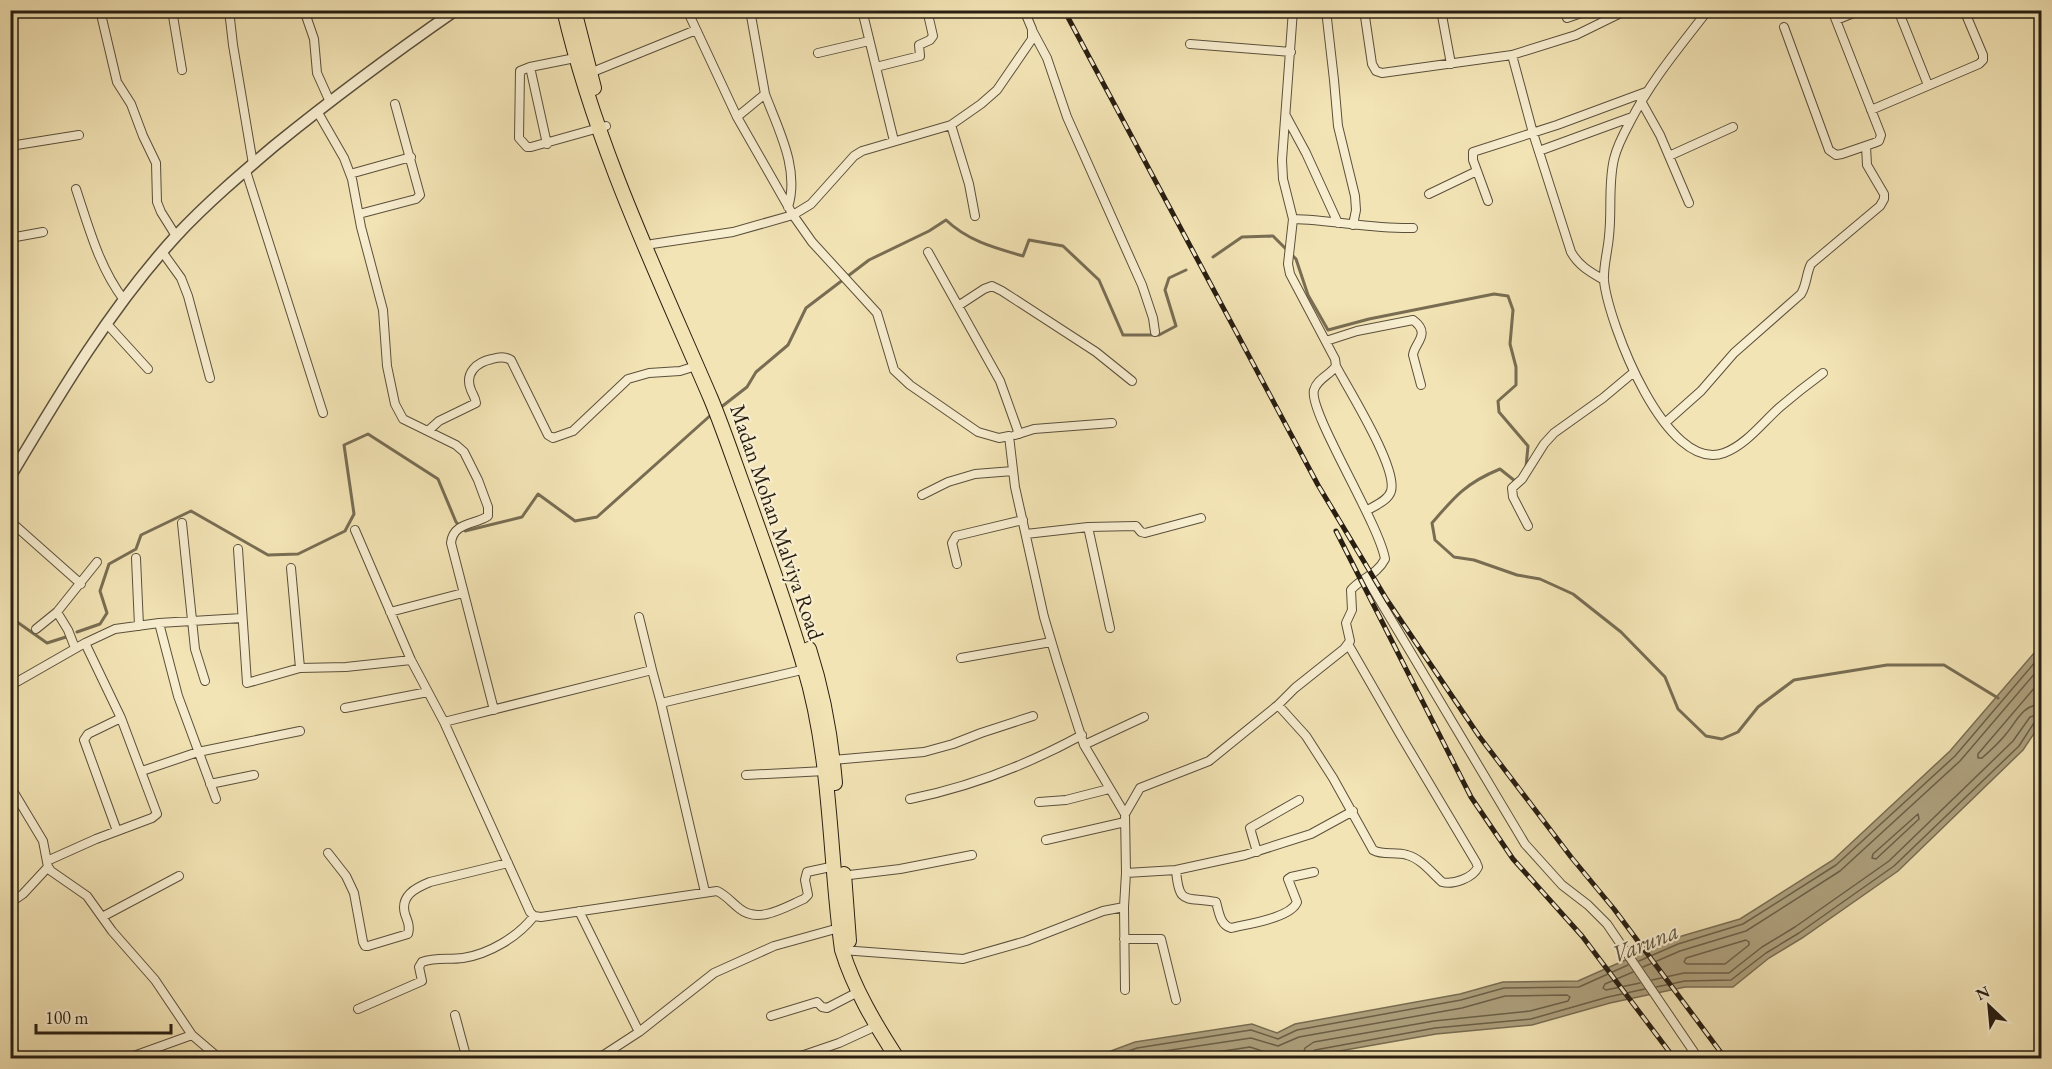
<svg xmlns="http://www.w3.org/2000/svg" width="2052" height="1069" viewBox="0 0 2052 1069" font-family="'EB Garamond',serif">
	<rect width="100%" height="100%" fill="#f3e4b5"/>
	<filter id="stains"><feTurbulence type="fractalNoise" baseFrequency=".00333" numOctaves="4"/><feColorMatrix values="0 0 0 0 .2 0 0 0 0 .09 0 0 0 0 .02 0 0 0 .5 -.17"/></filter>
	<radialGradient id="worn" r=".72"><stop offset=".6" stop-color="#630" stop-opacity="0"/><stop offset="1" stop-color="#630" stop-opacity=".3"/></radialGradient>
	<path fill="#aea17e" stroke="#786d53" stroke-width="1.5" d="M2041,645V723L2023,750L1898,871L1802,938L1769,958L1733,987H1685L1610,1003L1532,1025L1436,1034L1300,1058H1092L1135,1042L1252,1024L1277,1033L1295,1024L1460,994L1503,982L1578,981L1675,938L1740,919L1833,860L1950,751Z"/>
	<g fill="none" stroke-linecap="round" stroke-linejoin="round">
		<path stroke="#6b6048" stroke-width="1.5" d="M2042,679L1978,754V758H1982C1990,751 1999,743 2006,734C2017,721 2022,705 2042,704
			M1918,814L1919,819L1876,859L1872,858L1873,854Z
			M1746,940L1749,942V945L1725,964H1687L1684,962L1686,958Z
			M1639,961L1678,944L1743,924L1836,865L1955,756L2042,654
			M1643,967L1680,951L1746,931L1840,871L1960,761L2042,665
			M1633,972L1605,984L1603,988L1606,990L1640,983
			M1652,980L1684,973H1729L1762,947L1795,927L1889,861L2013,741L2030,717L2042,713
			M1656,987L1685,981L1731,980L1766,953L1799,933L1894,866L2019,746L2034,723L2042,721
			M1109,1058L1137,1048L1251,1030L1278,1039L1297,1030L1461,1000L1504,988L1579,987L1628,965
			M1130,1058L1138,1055L1251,1038L1278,1046L1299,1037L1462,1008L1505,996L1567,995L1570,997L1568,1001L1530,1011L1434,1021L1314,1042L1305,1048L1302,1058
			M1177,1058L1250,1047L1274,1055L1291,1052L1293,1058
			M1310,1058L1311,1053L1315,1050L1435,1028L1531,1019L1608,997L1645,989"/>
		<path stroke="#786d53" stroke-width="3" d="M1291,254L1296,259L1308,295L1328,330L1369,319L1494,294L1508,296L1513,310L1510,344L1516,367V385L1498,401L1499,412L1528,446L1526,467
			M1213,257L1242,237L1273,236L1287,250
			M720,408L747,387L756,372L788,345L806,308L869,260L929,231L946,220C968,241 995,248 1023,256L1029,240L1063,246L1099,280L1123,335H1159L1176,326L1165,290L1169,278L1186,270
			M1517,479L1515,481L1500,469C1466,483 1455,496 1432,523L1435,540L1454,557L1474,560L1517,575L1540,579L1573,594L1621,632L1665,677L1678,709L1706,736L1722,739L1738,732L1758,707L1794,680L1887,665H1944L1998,698
			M10,617L47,643L66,637
			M77,632L100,624L107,613L100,591L109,564L136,549L141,535L191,511L268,555L298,554L345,531L354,514L344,445L368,434L438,479L456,522L465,531L522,517L538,494L575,521L597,517L712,414"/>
		<g stroke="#5b503b" stroke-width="10">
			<path id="minor" d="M100,10L117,82L131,104L143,136L156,163L157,202L161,212L176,236
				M172,10L182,70
				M229,10L233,45L253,164
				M304,10L314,39L317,73L330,102
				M687,10L737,117L793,215L812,242L877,313L894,370L910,385L978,432L999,438L1009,436L1015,487L1044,617L1058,664L1084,745L1125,814L1126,873L1124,907L1125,990
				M862,10L894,141
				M1326,10L1334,80L1338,126L1355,196L1356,210L1353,225
				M1364,10L1372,64L1376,71L1382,73L1512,55L1576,35L1627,10
				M1441,10L1451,64
				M1708,10C1679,48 1652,79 1630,122C1624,133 1617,146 1614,159C1608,184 1612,210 1609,236C1608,250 1603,267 1604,281C1609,324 1666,474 1724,453C1746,445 1763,422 1780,407C1794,395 1808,384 1823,373
				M1898,10L1928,85
				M750,14L787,10
				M1567,18L1590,10
				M1836,20L1861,10
				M1784,27L1829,150L1836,155L1842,154L1874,143L1879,141L1881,135L1832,10
				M1032,30L1047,58L1067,117L1142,285L1153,318L1155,332
				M1190,44L1291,52
				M818,53L869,41
				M1512,55L1533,133L1571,252C1579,266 1590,272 1604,280
				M575,58L530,67L520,71L519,138L527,147H531L606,126
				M530,67L547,144
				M876,67L920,56L919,45L930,40L933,36L927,10
				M590,73L696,30
				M765,94C778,129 800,169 788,207
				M1641,101L1660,135L1689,203
				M1871,110L1979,64L1983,60V55L1964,10
				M317,111L344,158L352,179L361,227L383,310L387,366L395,404L403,419L456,445L464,452L478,480L488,507V516C475,525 453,522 451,543L494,710
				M1286,116L1306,153L1338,223
				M737,117L765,94L750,10
				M951,125L969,184L975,216
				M10,146L79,135
				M1539,151L1632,117
				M1669,156L1733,127
				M246,171L323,413
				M350,174L411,157
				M76,189C89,228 99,267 124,300
				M1429,194L1477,171
				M1488,201L1473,160V152L1557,125L1646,92
				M359,214L416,199L420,195L395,104
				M1293,219C1333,220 1372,229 1413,228
				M10,238L43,232
				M652,244L733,232L793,215L811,204L854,156L862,151L951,125L981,104L997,90L1032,39V29L1024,10
				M928,252L1000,381L1019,434
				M163,253L181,278L188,296L210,378
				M958,306L984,289L992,286L1002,291L1096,352L1132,381
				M107,324L148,369
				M1326,341L1357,331L1413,320C1432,334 1414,343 1413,355L1421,385
				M1336,366C1348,389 1398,468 1391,491C1388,501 1374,506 1366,511
				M1665,423L1701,391L1734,353L1801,294C1807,284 1806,274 1811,264L1880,206L1884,199V194L1867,165L1866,146
				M429,430L439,421L476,403C475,397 473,395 471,390C464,373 477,362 492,359C499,357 505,356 511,360L548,435L553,438L573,431L628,379L649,373L680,371L696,366
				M1015,435L1034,429L1112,423
				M922,495L948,482L975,474L1013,471
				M10,521L81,584
				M182,523L195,649L205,681
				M1528,526L1513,497L1512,488L1522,479L1544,444L1554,433L1603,398L1634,372
				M1088,527L1110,628
				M355,530L411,660L444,722L530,912L534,916L541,917L717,891C726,895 732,903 740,909C759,924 785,907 804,899L808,895L805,880L807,872L835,866
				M1026,534L1088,527L1136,526L1141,532L1145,533L1201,518
				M238,549L247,683L300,668L346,667L411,660
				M136,558L139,626
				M957,564L952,543L956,536L1023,520
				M291,568L300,668
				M1367,579L1525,844L1562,885L1588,905L1607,924L1698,1058
				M57,612L68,630L75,648
				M390,612L463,593
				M639,617L652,670
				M159,623L178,696L216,799
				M36,629L57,612L97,562
				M85,643L115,629L159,623L242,618
				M961,658L1051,642
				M15,683L85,643L121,718L157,814L152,818L96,839L47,861
				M661,703L705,892
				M1278,705L1306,736L1333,778L1373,850C1384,856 1395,851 1407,855C1420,858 1432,873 1442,882C1453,885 1473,878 1478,867L1476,862L1401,736L1348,644
				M345,708L428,692
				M444,722L652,670L661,703L806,669
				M1084,745L1144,717
				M833,760L924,752L953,744L981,733L1033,716
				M142,771L198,752L300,731
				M746,775L825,771
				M210,784L254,775
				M10,786L43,841L48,867L51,871L87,896L112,931L155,980L192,1035L219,1058
				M910,799C970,787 1027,765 1082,735
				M1039,802L1066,800L1109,789
				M1125,814L1140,788L1209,761L1278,705L1295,688L1344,649L1350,641L1346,623L1352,610L1351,590C1361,578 1377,575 1385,559C1379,523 1308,411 1314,390C1317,379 1330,375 1336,366L1335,359L1290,274L1288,264L1293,219L1283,179L1282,160L1293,10
				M117,831L84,740L88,734L121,718
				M1046,840L1125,822
				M1257,852L1250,828L1299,800
				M328,853L346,876L354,893L363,942L365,946H368L408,934C410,927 408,922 405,914C400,896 415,888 430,882L508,863
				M1176,870C1179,907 1186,896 1216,902C1219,912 1220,925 1231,928C1247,924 1291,918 1297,902L1288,879L1291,877L1314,872
				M1126,873L1176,870L1245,855L1311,834L1353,811
				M841,876L900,869L972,855
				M10,903L23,894L48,867
				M579,911L639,1032
				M102,917L179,876
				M1124,939H1161L1176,1000
				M842,950L963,959L1026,941L1103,911L1124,907
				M358,1009L422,981L419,967L422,962C435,957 449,960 463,958C489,954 518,937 534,916
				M455,1015L465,1052L464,1058
				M771,1016L817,1002L822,1007L827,1008L858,992
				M10,1043L17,1058
				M128,1058L192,1035
				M599,1058L639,1032L714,973L774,946L839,928
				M795,1058L839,1043L876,1026"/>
		</g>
		<g stroke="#5b503b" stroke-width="13">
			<path id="tertiary" d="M10,477C60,393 111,307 177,235C207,203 241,174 274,146C333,98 394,53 456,10"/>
		</g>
		<g stroke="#281e12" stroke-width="16">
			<path id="trunk" d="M564,10C596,147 656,271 711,399C725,433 736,467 749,502C768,556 788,610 804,666C832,758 829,856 842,950C854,989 875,1024 897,1058
				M574,10L594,88
				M809,649C823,692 831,737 835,783
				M844,874L849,941"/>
		</g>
		<use href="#minor" stroke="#f7edcf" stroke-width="8"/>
		<use href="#tertiary" stroke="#f7edcf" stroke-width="10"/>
		<use href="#trunk" stroke="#f3e4b5" stroke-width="14"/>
		<g stroke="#281e12" stroke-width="5">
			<path id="rail" d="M1064,10L1318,485L1387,600L1479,736L1571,857L1614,909L1725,1058
				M1336,531L1471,797L1513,859L1582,936L1674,1058"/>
		</g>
		<use href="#rail" stroke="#f7edcf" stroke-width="3" stroke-dasharray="9" stroke-linecap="butt"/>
	</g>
	<g text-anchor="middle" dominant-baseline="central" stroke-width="4.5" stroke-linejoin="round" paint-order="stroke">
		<g font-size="22" fill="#281e12" stroke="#f7edcf">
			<text transform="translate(777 522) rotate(71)">Madan Mohan Malviya Road</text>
		</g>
		<g font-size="24" font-style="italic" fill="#5e523d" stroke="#f7edcf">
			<text transform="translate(1645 942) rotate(-22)">Varuna</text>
		</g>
	</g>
	<rect width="2052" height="1069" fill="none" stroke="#f3e4b5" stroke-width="36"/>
	<rect x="12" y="12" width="2028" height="1045" fill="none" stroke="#281e12" stroke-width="3"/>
	<rect x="18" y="18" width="2016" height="1033" fill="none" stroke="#281e12" stroke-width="1.5"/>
	<g transform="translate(1989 1006) rotate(334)" stroke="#f7edcf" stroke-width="4.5" paint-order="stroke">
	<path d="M0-4.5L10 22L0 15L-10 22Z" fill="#281e12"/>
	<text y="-9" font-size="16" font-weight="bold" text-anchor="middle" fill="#281e12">N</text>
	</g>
	<path d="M36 1024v9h135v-9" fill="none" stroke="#281e12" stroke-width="3"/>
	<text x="45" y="1024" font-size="18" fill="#281e12" stroke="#f7edcf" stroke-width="4.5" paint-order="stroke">100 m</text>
	<rect width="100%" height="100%" filter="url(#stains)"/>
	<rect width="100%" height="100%" fill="url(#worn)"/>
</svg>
